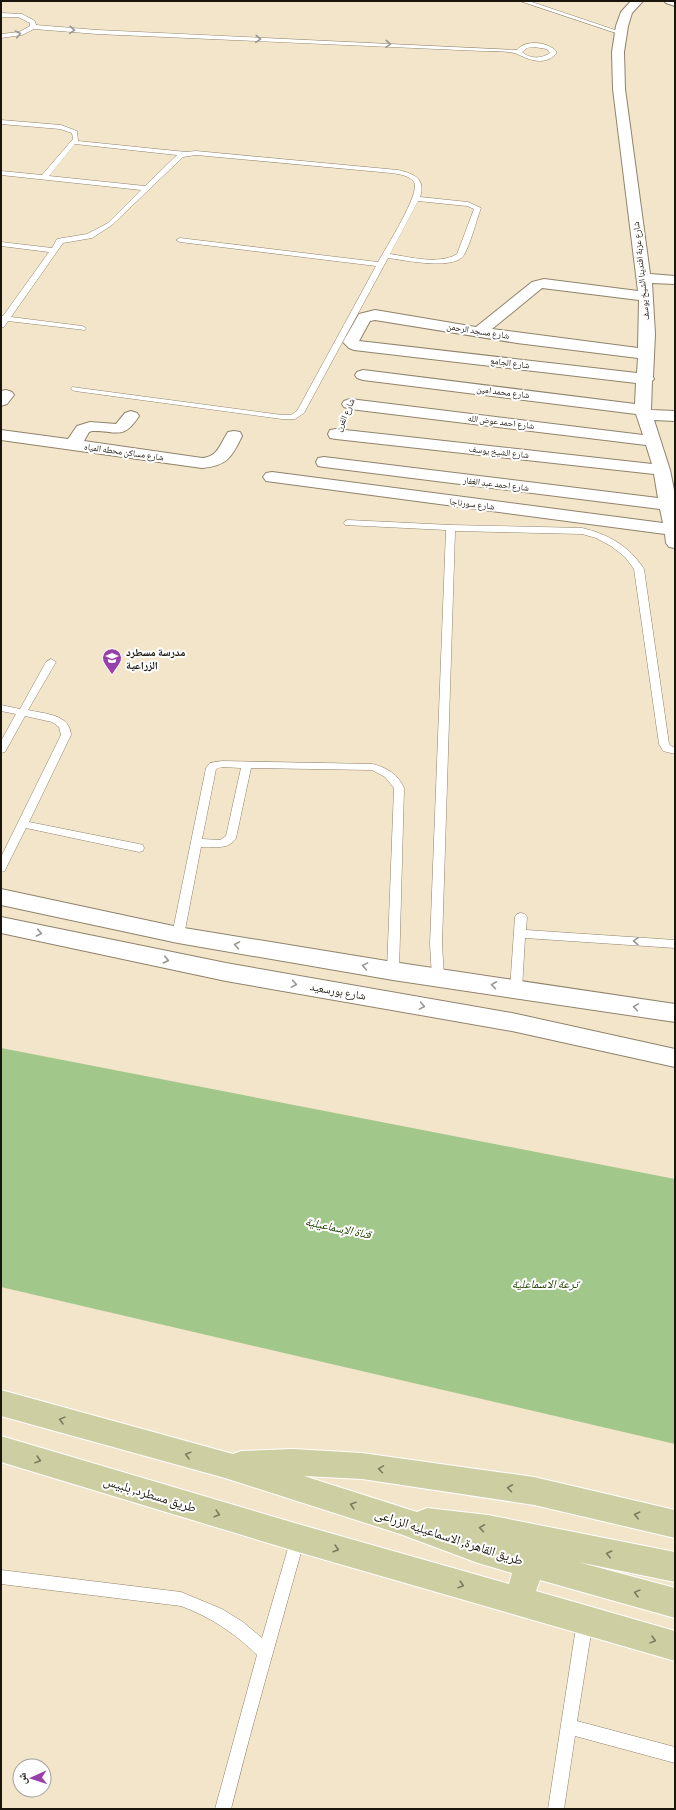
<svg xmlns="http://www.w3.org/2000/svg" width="676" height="1810" viewBox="0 0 676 1810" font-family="'Crimson Pro','Noto Naskh Arabic',serif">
	<rect width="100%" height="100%" fill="#f3e5ca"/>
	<path fill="#a2c78a" d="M1,1048L675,1179V1444L1,1287Z"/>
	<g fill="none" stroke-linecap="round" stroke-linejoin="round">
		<g stroke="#90836b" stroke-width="1">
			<path id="lane" d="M520,1H529L624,33L619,34Z
				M1,13L22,14L35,21L36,25L97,30L517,50C525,39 548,42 556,51V54C544,66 530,60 517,54C511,51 490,51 482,51L97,34L34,29L22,35L1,38V34L19,32L30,26V23L18,17H1ZM534,47L547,49L550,53C541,59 530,59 522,52L527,48Z
				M1,120L61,125L77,131L78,141L186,152L196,151L398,170C414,174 426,178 420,197L468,202L481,208C476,221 471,243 464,255C454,271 404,260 388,258L304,413L295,419H282L75,391L71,389L72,387L282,415H291L297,411L376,266L180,242L176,240L180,238L378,262C385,249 421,193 414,182C409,175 398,174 391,173L196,155L183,157L112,225L92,238L63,243L11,317L82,326L86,328L85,330L8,321L4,327H1V316H3L49,252L1,246V242L52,248L57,239L87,234L108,223L141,190L1,175V171L42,175L73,139L72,133L60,129L1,124ZM75,144L177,155L145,186L49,176ZM418,201L467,206L474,209L457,254C439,265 410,257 390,254Z
				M348,520L451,525L582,528C608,534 629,546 644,569L669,744L671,746L675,748V754L663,751L659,744L634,569L625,557L611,546L596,538L582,534L455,531L442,944L444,977L442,980L438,981L434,980L432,977L430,944L446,530L345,525L344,523L345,521Z
				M51,659L56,662L28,710C45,714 70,714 71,735L29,822L139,844L143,845L144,848L143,851L139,852L26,828L6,868L5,871L1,872V857L61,735L59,727L52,722L25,716L5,752L1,753V741L16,714L1,711V705L20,709L46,662Z
				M222,761L373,764C387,768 398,774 404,788L399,971L397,974H389L387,971L394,788L385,777L372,770L251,768L236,838C229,850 213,847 201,847L184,935L182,938H174L172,935L206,768L210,763ZM222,767L241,768L226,836L220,840L202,839L216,769Z
				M521,913L525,914L527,917L526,930L675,940V948L525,938L522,989L520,992L516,993L512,992L510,989L515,917L517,914Z
				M298,1531L303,1533L305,1538C280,1629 254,1717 231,1809H215L257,1655C235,1633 210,1617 181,1606L1,1584V1570L181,1592L222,1609L243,1622L262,1638L291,1538L293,1533Z
				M585,1613L590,1616L593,1621L577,1721L675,1747V1763L575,1736L564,1809H548L577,1621L580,1616Z"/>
		</g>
		<g stroke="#90836b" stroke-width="2">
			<path id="street" d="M631,1H643L632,13L628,26L624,52L625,89L650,274L675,276V284L652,283L655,334L653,377L654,379L652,381L651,410L675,411V421L654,420L670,470L675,495V548L669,547L666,543L665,534L266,481L263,477L266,473L272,472L663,523L660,509L324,467L318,466L316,462L318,458L324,457L658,498L654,474L336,439L330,438L328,434L330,430L336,429L652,464L646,445L350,409L344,407L342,404L344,401L350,399L643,435L636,414L363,380L357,378L355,375L357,372L363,370L635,404L636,383L354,350L349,348L343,342L359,314L375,310L476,327L532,282L544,279L638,291L613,89L612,52L616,26L621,12ZM542,288L639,300L638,348L492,329ZM375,320L517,343L638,358L637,373L359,341L370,321Z
				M6,390L12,392L14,395L7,404L1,406V391Z
				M131,411L137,413L139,416C123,441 116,430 92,431L89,432L84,441L202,458C218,457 220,444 228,432L234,431L240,432L242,436C232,457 227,466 202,468L1,440V430L68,439L77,426L90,422L116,424L125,413Z"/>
		</g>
		<g stroke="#90836b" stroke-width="2">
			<path id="secondary" d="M664,1H675V6L666,3Z
				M1,889L178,927L393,962L675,1004V1022L393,980L178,943L1,905Z
				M1,917L226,963L512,1013L675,1049V1067L512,1031L226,981L1,933Z"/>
		</g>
		<g stroke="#fff" stroke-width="2">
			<path id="primary" d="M1,1390L233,1454L241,1451L293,1449L362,1453L534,1477L675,1510V1538L534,1505L362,1479L304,1476L417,1512L427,1508L488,1515L675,1552V1582L578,1562L675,1588V1618L540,1580L536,1591L675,1631V1661L298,1552L1,1462V1436L298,1524L509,1584L512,1573L478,1563L400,1534L225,1478L1,1416Z"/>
		</g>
		<use href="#lane" fill="#fff" fill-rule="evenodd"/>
		<use href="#street" fill="#fff" fill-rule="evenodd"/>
		<use href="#secondary" fill="#fff" fill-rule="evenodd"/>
		<use href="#primary" fill="#cdcea2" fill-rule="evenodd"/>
	</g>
	<defs><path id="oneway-chevron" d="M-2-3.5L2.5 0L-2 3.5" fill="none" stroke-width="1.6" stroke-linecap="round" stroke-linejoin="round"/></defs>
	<g stroke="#989692">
		<use href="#oneway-chevron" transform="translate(72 30) rotate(4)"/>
		<use href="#oneway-chevron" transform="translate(18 34) rotate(-13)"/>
		<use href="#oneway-chevron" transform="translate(258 39) rotate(3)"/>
		<use href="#oneway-chevron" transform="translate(388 44) rotate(3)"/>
		<use href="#oneway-chevron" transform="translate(39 933) rotate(12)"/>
		<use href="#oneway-chevron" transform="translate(636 941) rotate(-176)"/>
		<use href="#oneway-chevron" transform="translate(237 945) rotate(-170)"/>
		<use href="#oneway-chevron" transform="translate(166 960) rotate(12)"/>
		<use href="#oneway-chevron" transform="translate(365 966) rotate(-170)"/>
		<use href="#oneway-chevron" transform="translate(294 984) rotate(10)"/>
		<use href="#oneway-chevron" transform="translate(494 985) rotate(-172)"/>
		<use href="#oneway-chevron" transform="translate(422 1006) rotate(10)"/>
		<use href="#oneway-chevron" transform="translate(636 1007) rotate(-171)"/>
	</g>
	<g stroke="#7c7b5e">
		<use href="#oneway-chevron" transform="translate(62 1420) rotate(-165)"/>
		<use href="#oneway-chevron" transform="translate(188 1455) rotate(-165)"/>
		<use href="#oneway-chevron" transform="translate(38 1460) rotate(17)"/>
		<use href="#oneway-chevron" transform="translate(381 1469) rotate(-171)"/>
		<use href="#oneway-chevron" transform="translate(510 1488) rotate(-172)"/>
		<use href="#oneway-chevron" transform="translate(353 1505) rotate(-163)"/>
		<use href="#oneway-chevron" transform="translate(217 1514) rotate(17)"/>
		<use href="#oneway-chevron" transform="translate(637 1515) rotate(-167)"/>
		<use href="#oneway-chevron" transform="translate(482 1528) rotate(-172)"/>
		<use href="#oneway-chevron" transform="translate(336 1549) rotate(16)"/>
		<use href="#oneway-chevron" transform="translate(609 1554) rotate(-168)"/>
		<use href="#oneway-chevron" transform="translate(461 1585) rotate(16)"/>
		<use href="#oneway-chevron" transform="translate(637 1593) rotate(-165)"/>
		<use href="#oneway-chevron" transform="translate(653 1640) rotate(15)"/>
	</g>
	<defs>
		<g id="school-pin" transform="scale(1)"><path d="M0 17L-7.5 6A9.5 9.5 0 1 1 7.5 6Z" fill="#993faa" stroke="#fff"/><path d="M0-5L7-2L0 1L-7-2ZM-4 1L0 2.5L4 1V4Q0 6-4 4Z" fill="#fff"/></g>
	</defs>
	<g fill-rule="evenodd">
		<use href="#school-pin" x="112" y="658"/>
	</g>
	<g text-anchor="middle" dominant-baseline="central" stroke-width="4" stroke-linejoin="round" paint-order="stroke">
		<g font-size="9" fill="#1a150c" stroke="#fff">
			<text transform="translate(641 271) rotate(-96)">شارع عزبة افندينا الشيخ يوسف</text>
			<text transform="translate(478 331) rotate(9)">شارع مسجد الرحمن</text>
			<text transform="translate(510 363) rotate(7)">شارع الجامع</text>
			<text transform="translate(503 392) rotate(7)">شارع محمد امين</text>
			<text transform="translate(345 415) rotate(-66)">شارع الفرن</text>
			<text transform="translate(501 422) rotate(7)">شارع احمد عوض الله</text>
			<text transform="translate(124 452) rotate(8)">شارع مساكن محطه المياه</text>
			<text transform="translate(499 452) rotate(6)">شارع الشيخ يوسف</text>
			<text transform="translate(496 484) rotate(7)">شارع احمد عبد الغفار</text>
			<text transform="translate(472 504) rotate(7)">شارع سورناجا</text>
		</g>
		<g font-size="11" font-weight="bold" fill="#1a150c" stroke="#fff" text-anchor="start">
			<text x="126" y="652">مدرسة مسطرد<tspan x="126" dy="13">الزراعية</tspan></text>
		</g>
		<g font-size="11" fill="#1a150c" stroke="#fff">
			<text transform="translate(338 991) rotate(10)">شارع بورسعيد</text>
		</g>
		<g font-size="12" font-style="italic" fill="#204200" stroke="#fff">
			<text transform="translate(338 1228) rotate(12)">قناة الإسماعيلية</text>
			<text x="545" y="1284">ترعة الاسماعلية</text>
		</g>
		<g font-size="13" fill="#1a150c" stroke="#fff">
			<text transform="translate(150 1494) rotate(17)">طريق مسطرد, بلبيس</text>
			<text transform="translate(449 1537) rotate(18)">طريق القاهرة, الاسماعيليه الزراعى</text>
		</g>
	</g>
	<rect width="676" height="1810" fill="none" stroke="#1a150c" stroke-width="4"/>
	<g transform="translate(32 1778) rotate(267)"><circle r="19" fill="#ffffff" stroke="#a3a19e"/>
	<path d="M0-3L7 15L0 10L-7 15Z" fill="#993faa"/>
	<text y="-6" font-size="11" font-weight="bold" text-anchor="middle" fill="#1a150c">ش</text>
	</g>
</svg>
